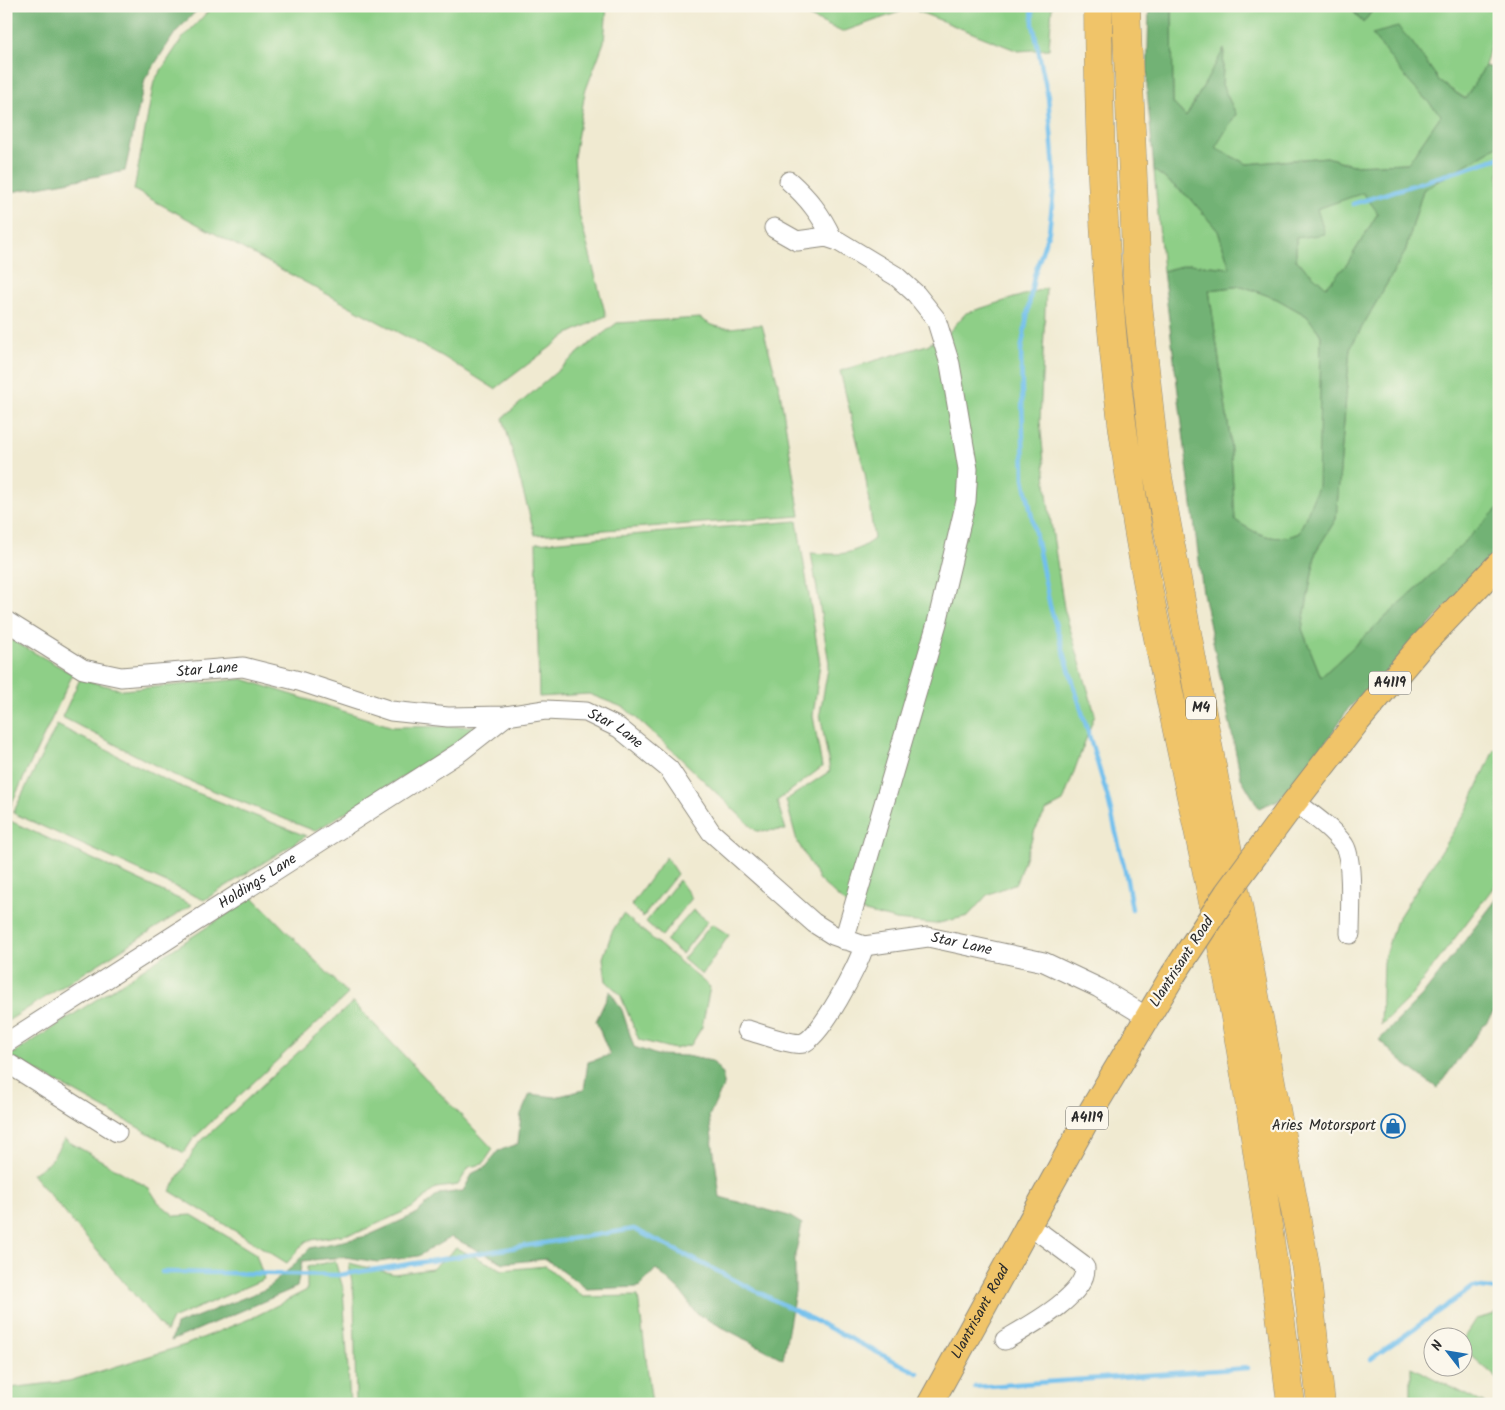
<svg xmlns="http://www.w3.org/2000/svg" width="1505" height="1410" viewBox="0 0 1505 1410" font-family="Kalam,sans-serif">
	<rect width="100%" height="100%" fill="#fbf7ec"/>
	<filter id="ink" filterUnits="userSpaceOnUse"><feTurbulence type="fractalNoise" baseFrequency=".02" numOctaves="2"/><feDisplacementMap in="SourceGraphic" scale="10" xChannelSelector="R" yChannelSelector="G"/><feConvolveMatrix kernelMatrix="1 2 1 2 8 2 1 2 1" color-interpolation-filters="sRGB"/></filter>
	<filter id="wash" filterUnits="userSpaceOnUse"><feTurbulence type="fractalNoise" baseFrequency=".0096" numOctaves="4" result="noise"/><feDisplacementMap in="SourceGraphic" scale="20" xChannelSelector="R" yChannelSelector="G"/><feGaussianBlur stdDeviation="1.12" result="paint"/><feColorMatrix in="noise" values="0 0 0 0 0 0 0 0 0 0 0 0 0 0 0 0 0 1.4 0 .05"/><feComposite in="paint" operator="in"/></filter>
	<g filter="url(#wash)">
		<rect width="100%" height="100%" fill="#f0ead1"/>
		<path fill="#8ecf87" stroke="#5c7d59" d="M213,6H607L604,42L585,92L574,157L578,210L606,316L568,334L495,389L442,356L134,190L154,81L181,40Z
			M787,6H904L905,10L842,32Z
			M917,6H1052L1049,49L1018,51L917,11Z
			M1172,6H1349L1363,23L1376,6H1499V13L1485,66L1466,99L1441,83L1411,41L1409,82L1441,115L1408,163L1352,165L1327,157L1247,164L1214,148L1236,114L1222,85L1224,50L1186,117L1173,103Z
			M1499,145V507L1433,573L1321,677L1302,629L1316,551L1336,519L1350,348L1405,252L1423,190Z
			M1154,170L1191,199L1218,231L1230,268L1189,264L1163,271Z
			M1364,192L1378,213L1347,264L1326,287L1296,260V238L1316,209Z
			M1242,286L1277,299L1307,316L1321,335L1319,487L1299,533C1275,544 1256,534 1235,520L1230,437L1209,290Z
			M1046,288L1040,421L1048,503L1064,608L1095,714L1063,802L1046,811L1035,830L1016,883L987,895L968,916L935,924L896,920L850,908L819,880L797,841L786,800L830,771L820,713L829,663L811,553C840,555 851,556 874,539L865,473L840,371L927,345L948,333L966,313Z
			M700,318C724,335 735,325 762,325L780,391L800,516L535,535L503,418L584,348L617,323Z
			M797,521L820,663L813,716L822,767L777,801L786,830L756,831L672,750L625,708L589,694L539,697L536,543Z
			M6,637L73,674L8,811L6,810Z
			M80,679L123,690L243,679L393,727L480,726L456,744L315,831L174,775L62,717Z
			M57,725L170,782L306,836L204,900L13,813Z
			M1499,748V880L1411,996L1381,1025L1383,962L1395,923L1467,810L1494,750Z
			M6,819L192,905L6,1022Z
			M666,857L677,874L643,917L631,905Z
			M679,880L692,898L662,936L646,922Z
			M253,897L348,994L193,1139L184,1153L10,1056Z
			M693,910L708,921L682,954L666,941Z
			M623,914L710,987L702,1027L691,1045L674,1049L639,1040L620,994L606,981L603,958L612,932Z
			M712,924L729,935L702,975L683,959Z
			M353,1002L493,1149L483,1164L469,1167L458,1185L436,1188L412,1208L359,1232L306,1241L287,1263L170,1191L198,1144Z
			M64,1139L149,1188L158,1202L175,1216L192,1215L256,1254L264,1279L172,1319L166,1332L32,1174L50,1162Z
			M456,1248L503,1270L546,1266L583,1297L638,1296L652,1404H356L354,1296L349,1263L394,1274L432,1269Z
			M335,1261L343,1288L350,1404H6V1391L10,1388L69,1381L185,1345L254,1317L307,1290V1267Z
			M1499,1313V1380L1463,1348V1339L1476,1319Z
			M1411,1367L1485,1404H1411Z"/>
		<path fill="#72b274" stroke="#4e6e50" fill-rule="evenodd" d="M6,6H201L175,33L145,79L125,171L6,193Z
			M1149,6H1172L1173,103L1186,117L1224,49L1222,85L1236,114L1215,148L1247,164L1327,157L1352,165L1408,163L1441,115L1409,82L1372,34L1398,27L1411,41L1441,83L1465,99L1485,66L1499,69V145L1423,190L1405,252L1350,348L1336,519L1316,551L1302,629L1321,677L1433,573L1499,507V548L1400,658L1348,709L1310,766L1278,800L1259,808L1241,778L1203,593L1163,271L1189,264L1230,268L1218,231L1191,199L1154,170L1147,90ZM1363,193L1378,213L1347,264L1326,287L1296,260V238L1325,234L1317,209ZM1242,286L1277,299L1307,316L1321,335L1318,487L1299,533C1275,544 1256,534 1235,520L1230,437L1209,290Z
			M1349,6H1376L1363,23Z
			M1499,896V1005L1437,1088L1401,1061L1379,1040L1422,996Z
			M610,991L622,1010L634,1047L657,1055L686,1056L712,1061L723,1074V1087L709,1116L720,1197L789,1216L802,1224L795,1255V1291L783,1359L697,1314L680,1291L656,1269L639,1287L587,1289L546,1259L504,1263L451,1237L418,1256L378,1262L345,1257L302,1261L297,1287L171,1341L176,1325L266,1289L292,1267L310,1248L367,1236L414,1215L439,1194L463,1191L473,1173L486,1167L498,1151L518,1144L521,1114L530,1094L555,1097L584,1090L588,1062L610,1055L596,1021Z"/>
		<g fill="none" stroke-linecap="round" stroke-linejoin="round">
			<path stroke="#72c0ed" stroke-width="4.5" d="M1032,6L1033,24L1048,97L1055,179L1049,231L1034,276L1021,351L1024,478L1050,606L1107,795L1126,875L1132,909
				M1353,204L1499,158
				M162,1272L339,1275L634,1229L918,1373
				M1371,1359L1473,1287L1499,1290
				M975,1387L1248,1368"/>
		</g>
	</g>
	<g filter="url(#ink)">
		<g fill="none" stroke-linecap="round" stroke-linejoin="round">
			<g stroke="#8e8a7e" stroke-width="21">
				<g id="minor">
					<path d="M789,181C808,198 821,214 832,238"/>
					<path d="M774,228L797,241L826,237L838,241L896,276L916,294L936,319L950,364L968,469L966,501L937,623L844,940"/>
					<path id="s1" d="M6,621L83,669L121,677L243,667L299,681L391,711L448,717L506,716L545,710L586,712L619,728L669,769L711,832L814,923L833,935L864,946L928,937L1044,962L1099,988L1147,1017"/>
					<path d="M1294,801C1311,814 1331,827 1344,845C1354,860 1350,915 1350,934"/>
					<path d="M747,1030C759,1033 792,1046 803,1043C821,1037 859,965 864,946"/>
					<path id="s2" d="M6,1043L460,752L506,716"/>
					<path d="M6,1062L117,1132"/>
					<path d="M1005,1340C1027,1327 1086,1296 1085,1268L1082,1264L1043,1235L1026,1227"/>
				</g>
			</g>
			<g stroke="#8e8a7e" stroke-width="27">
				<g id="major">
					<path d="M1289,809L1356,723L1421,646L1499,564"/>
					<path id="s3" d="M930,1404L1092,1110L1173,975"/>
				</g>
			</g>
			<g stroke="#8e8a7e" stroke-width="29">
				<path id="highway" d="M1098,6C1099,155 1105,305 1126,452C1151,633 1197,810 1230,989C1255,1127 1275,1265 1291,1404
					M1126,6L1138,303L1155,461L1306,1269L1321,1404"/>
			</g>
			<use href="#minor" stroke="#fff" stroke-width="19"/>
			<use href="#major" stroke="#f0c469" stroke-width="25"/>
			<use href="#highway" stroke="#f0c469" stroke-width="28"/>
			<g stroke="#8e8a7e" stroke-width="27" stroke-linecap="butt">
				<path id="major-bridge" d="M1173,975L1227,893L1289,809"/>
			</g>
			<use href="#major-bridge" stroke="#f0c469" stroke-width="25"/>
		</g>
	</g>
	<defs>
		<g id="shop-ring" transform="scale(1.25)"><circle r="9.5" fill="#fbf7ec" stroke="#1f6fb2" stroke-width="1.5"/><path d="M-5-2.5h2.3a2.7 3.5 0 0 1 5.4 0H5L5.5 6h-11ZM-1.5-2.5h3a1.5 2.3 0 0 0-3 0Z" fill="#1f6fb2"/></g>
	</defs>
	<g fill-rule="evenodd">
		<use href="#shop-ring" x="1393" y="1126"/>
	</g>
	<g text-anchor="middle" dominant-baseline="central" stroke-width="4.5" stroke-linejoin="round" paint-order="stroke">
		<g fill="#fbf7ec" stroke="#696865" stroke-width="1">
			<rect x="1369" y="671.5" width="42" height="23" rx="4"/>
			<rect x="1186" y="696.5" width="30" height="23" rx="4"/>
			<rect x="1066" y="1106.5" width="42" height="23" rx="4"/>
		</g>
		<g font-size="14" font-weight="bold" fill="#2b2b2b">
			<text x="1390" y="683">A4119</text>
			<text x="1201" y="708">M4</text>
			<text x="1087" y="1118">A4119</text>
		</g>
		<g font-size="15" fill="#2b2b2b" stroke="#fbf7ec">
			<text stroke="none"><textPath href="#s1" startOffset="216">Star Lane</textPath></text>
			<text stroke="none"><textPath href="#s1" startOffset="636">Star Lane</textPath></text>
			<text stroke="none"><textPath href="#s2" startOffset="299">Holdings Lane</textPath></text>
			<text stroke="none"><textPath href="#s1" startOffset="1071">Star Lane</textPath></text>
			<text transform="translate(1182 962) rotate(-57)">Llantrisant Road</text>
			<text stroke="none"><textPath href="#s3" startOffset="105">Llantrisant Road</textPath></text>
		</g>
		<g font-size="15" fill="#2b2b2b" stroke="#fbf7ec" text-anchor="end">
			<text x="1376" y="1126">Aries Motorsport</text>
		</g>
	</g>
	<rect width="1505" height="1410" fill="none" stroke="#fbf7ec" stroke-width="25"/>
	<g transform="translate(1448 1352) rotate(301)"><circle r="24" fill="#fbf7ec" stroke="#a8a59f"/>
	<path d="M0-4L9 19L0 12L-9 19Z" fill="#1f6fb2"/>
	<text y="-8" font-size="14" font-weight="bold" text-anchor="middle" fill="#2b2b2b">N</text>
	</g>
</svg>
